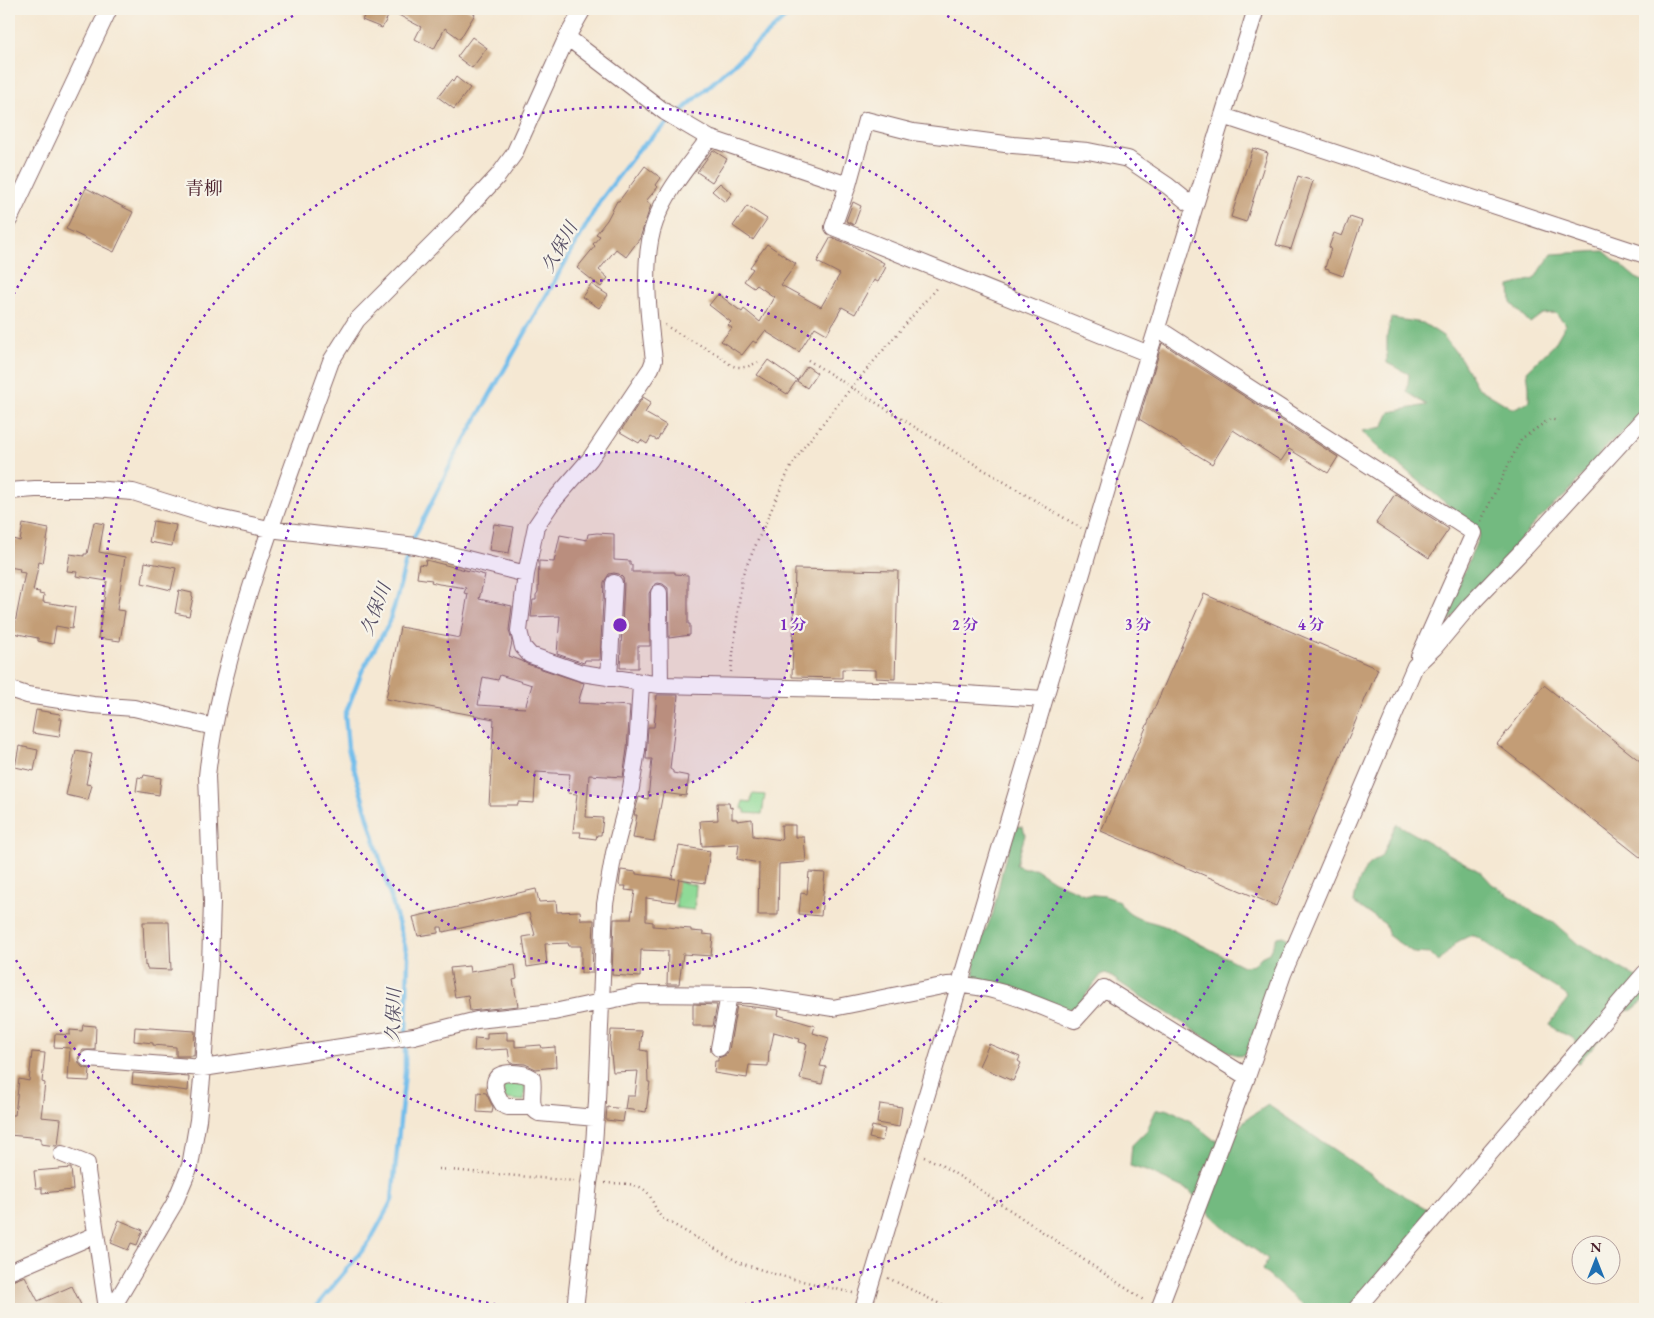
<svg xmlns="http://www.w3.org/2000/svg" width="1654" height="1318" viewBox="0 0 1654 1318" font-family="'EB Garamond','Noto Serif JP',serif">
	<rect width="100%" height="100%" fill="#f7f3e8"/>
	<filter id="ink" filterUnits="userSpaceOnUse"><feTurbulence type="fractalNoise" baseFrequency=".02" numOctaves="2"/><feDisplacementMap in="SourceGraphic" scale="10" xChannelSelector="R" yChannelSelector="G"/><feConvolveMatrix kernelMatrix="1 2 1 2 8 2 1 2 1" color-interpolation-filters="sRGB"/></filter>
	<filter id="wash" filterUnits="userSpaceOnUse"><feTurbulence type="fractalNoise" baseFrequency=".0096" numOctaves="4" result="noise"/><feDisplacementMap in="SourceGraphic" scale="20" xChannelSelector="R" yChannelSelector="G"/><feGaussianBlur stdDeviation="1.12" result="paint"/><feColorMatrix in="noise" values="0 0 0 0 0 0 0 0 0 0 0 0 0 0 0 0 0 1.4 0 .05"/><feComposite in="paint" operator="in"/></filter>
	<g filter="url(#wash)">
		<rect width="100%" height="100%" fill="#f5e8d3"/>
		<path fill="#8fda97" stroke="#6c7c61" d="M752,794L765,795L762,814L745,813V809H742L743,801L751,802Z
			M676,881L696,885L694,910L676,908L677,892L674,891Z
			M501,1078H526L524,1101L505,1099Z"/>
		<path fill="#73ba80" stroke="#5e6c56" d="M1604,251L1636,278L1645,282V407L1636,416L1627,429L1609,443L1566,495L1549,509L1529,529L1498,569L1439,632L1480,534L1466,520L1374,444L1362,431L1383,427L1390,412L1427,405L1407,392L1409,374L1387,363V336L1391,318L1423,323L1443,336L1461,359L1477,387L1513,409L1529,401V387L1527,371L1554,345L1566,324L1555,313L1542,314L1530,323L1511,303L1510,286L1534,279L1552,254Z
			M1397,824L1482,873L1492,884L1521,903L1535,914L1553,922L1578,944L1645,982V1000L1632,1010L1624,1011C1613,1022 1603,1035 1593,1047C1588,1053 1584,1055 1580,1062L1577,1063L1576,1041C1569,1033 1556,1034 1550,1024L1568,999L1567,996L1559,990L1508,959L1477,937L1471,935L1457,942L1439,962L1430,954L1414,953L1389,936L1385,924L1354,903C1356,890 1359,876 1368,866C1373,861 1380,859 1383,853C1389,843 1390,833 1397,824Z
			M1017,826L1023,827L1025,835L1016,865L1024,868H1034L1054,881L1084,894L1105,896L1119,901C1129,922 1150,919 1169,928L1243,966L1254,965L1261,957L1269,953L1277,937L1284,936L1289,940L1288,949L1246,1053L1240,1056C1225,1052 1214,1042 1200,1034C1169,1013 1136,995 1106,973L1101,975L1076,1008L1067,1009L973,980L975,961L982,939L993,913L1004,863Z
			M1268,1105L1386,1185L1434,1213L1349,1309H1307L1262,1270L1268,1259L1227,1230L1205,1209L1190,1191L1146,1171L1130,1166L1132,1145L1147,1130L1156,1110L1169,1109L1192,1122L1214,1140L1230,1141L1245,1120Z"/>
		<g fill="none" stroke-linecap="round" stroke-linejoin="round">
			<path stroke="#72bdeb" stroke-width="4.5" d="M677,115L795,9
				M412,541L453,460L600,201L639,149L671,120
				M406,1034L408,957L348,748L345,715L362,671L388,625L396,601L409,548
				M314,1309L370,1241L392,1200L405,1072V1042"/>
		</g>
		<g id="blocks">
			<path fill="#c39d76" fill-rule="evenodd" d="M368,9H468L475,14L460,39L445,28L434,49L415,39L421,27L391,11L382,28L362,20Z
				M472,37L487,48L472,68L457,57Z
				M456,77L470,88L454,109L438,97L451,80L453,82Z
				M1253,148L1268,153L1246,222L1231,217Z
				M713,150L727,159L712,182L697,172Z
				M645,166L661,178L656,185L658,187L646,201L651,205L640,238L626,257L616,249L599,270L608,278L601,287L577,268L595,246L593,244L600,236L596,234L607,220L617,201H619Z
				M1298,176L1313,181L1291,249L1276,245Z
				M720,183L732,193L725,202L712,191Z
				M86,188L133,212L114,252L66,229Z
				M853,202L861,206L854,225L846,221Z
				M747,206L767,219L753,240L733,226Z
				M1350,217L1362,221L1343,276L1329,271V269L1325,268L1331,248L1329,247L1334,233L1342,236Z
				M831,237L849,244L884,263L882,266L886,267L878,282L874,280L855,314L842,307L827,334L815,327L799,352L765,331L756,343L753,341L742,355L721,341L732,328L728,325L731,322L709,305L718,294L742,312L744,309L760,322L774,297L757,285L754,288L744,281L753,269L750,267L767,244L796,264L781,285L821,307L840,274L817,262Z
				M591,284L608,295L599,308L582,297Z
				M1162,343L1338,457L1328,473L1289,449L1281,461L1233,430L1212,464L1139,419Z
				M768,360L797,380L787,394L757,375Z
				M807,366L817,373L807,388L797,381Z
				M643,397L651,402L645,413L666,425L657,440L651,437L647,444L641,440L639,443L620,432Z
				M1395,494L1449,529L1429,558L1376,523Z
				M153,521L176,525L172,546L149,542Z
				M94,522L104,524L99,552L125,557L117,610L125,611L120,641L98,638L107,581L76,576L77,572L67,571L70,554L84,556V554H87Z
				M23,524L49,529L43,563L39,562L33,591L40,592L39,594L44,595L43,602L75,607L72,629L56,626L53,644L38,641V638L13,633L25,573L19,572L20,569L9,567V538L20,541Z
				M494,524L514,527L509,553L489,550Z
				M597,533L614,534V560L630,561V565H632V572H675V574L688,575V624H690V635L669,638L668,588L663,584L658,583L654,585L649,593L650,646H638V668H620L624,584L623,578L619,574L614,573L609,574L604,582L600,660H585L584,663L557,654L560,616L531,617L533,600H536V595L538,592L539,561L554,562L560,535L587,540L588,534Z
				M426,560L485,575L479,599L512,606L509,630L512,642L509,656L522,661L527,664L584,683L578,703L630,706L627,749L623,777L589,775L586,817L603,818L601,835H597L596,839L580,837L581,832H573L577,794L568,793L570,774L536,772L534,803L518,802V805H489L494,719L386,699L400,627L460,638L468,594L464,593L466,588L439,584L431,582L432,580L417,578L419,564L425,565ZM500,675L532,685L525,708L478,705L483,677L498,680Z
				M145,562L176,568L171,590L142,583Z
				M795,569L898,571L895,679L876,678V670L842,669V678L792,677Z
				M179,590L192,593V596L193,597L189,616L175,613Z
				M1204,594L1378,669L1276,906L1101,831Z
				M1544,685L1645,765V861L1497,744Z
				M657,695H678L670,769L673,771V773L689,776L686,796L663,793L654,841L633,838L637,815H634L639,797L648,799L652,759H646L648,727H654Z
				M36,710L60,714L59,719H62L59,737L32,733Z
				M19,746L38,750L34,771L15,767Z
				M76,751L92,754L86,784L92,785L88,800L66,795Z
				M144,775L161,778L159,795L136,791L138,777L143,778Z
				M717,803H729L730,808L732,807V819H737V821L752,819L753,836L782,840L781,825H795V837H804L806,862L779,864L778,915H758L759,863L737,859L739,844L702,846L700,821L718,820Z
				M679,846L710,851L705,883L679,879L675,902L646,898V921L653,922V926L691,929V931L703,932V934L713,935L711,956L683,954L679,984H667L668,951L641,950L640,977L612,975L614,919H631L635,891L625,890L626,886H620L619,884L621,870L636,872V874L676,879L672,878Z
				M809,872L825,873L821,916L799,914L801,893L807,894Z
				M536,889L539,902L556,901L557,912L580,911L581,920H594L592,973H581V946H569L568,943L545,944L547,964L527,967L523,938V937L535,935L529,913L443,932L442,927H438V933L418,936L413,917Z
				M143,922H169L171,970L147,969L146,965L145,966Z
				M515,965L517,979L513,980L518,1006L470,1011L468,995L455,997L450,968L469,966L470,972Z
				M693,1004L717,1005L713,1026H693Z
				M737,1005L779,1010L778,1015L815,1026L813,1033L829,1038L820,1066L826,1067L822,1084L800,1079L807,1044L799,1042L800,1039L774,1032L770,1051H769L768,1066L749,1065L747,1078L714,1073L715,1061H718V1058L726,1055L729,1050Z
				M83,1025L96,1026L95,1050H83L78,1058L79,1063L82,1067L90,1069L89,1081L68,1080L70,1048L54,1047L55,1034L70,1035V1030L82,1031Z
				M135,1027L195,1031L194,1056H176V1047L153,1045V1043L134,1041Z
				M611,1030L642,1031L640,1050L647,1051L648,1082H650L646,1112L625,1109L627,1096H635L638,1071L613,1072L610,1046Z
				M507,1032V1040H515V1047L541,1045L542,1048L555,1047L556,1067L536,1069L525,1064L510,1063L508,1049L474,1051L475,1038L487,1039V1033Z
				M989,1044L1020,1057L1018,1061L1021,1063L1013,1081L979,1066Z
				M32,1052L45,1053L42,1082L45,1083L41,1117L61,1119L58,1145L56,1146L41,1144V1138L9,1135V1115H15L19,1079L29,1081Z
				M133,1073L189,1077L188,1091L132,1084Z
				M478,1092L486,1093L493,1107L492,1113L477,1112Z
				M880,1104L902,1107L899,1127L877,1123Z
				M607,1107L625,1109L623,1122L606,1120Z
				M872,1126L885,1129L882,1141L869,1138Z
				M71,1168L73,1190L42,1193V1188H36L34,1171Z
				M119,1220L143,1230L137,1245L131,1243L128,1250L111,1243L113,1240H111Z
				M25,1276L38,1301L72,1286L81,1305L71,1309H9V1282Z"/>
		</g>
	</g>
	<g filter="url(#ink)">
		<use href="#blocks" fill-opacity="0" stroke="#866566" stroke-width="1"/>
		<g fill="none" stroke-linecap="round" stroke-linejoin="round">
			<g stroke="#866566" stroke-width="18">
				<path id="minor" d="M567,37L665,112L709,138L848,185
					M1223,116L1645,255
					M709,138C690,164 666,191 655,222C641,259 649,321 654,360L651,368L590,459L551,504L536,526L526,574L519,631L523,647L530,655L582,673L660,685L919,691L1044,699
					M9,220L109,9
					M1157,328L1474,533L1419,657
					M1149,354L833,227L848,185L866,120L913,132L1013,145L1088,151L1128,159L1168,186L1194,207
					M9,491L35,489H93L133,492L214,517L269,529L416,546L526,574
					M659,593L660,685
					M609,678L614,583
					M9,689L27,695L93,705L134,708L214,727
					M719,1048L729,995
					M88,1059L203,1068L414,1036L477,1020L554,1012L639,994L750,995L833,1008L947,985C991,983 1034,1004 1075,1020L1104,988L1247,1077
					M532,1107H508L503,1105C492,1088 489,1073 513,1073C521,1073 526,1074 532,1078C535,1089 527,1108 539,1113L596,1118
					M62,1154L87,1164V1171L107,1309
					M9,1272L95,1235
					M110,1309L116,1302L174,1204L190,1166L198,1120L203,1068L210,965L212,902L207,776C214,711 231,649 251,587C275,511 304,436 331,361L357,320L454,223L498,176L514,154L567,37L583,9
					M575,1309L589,1183L593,1159L597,1101L605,904L614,853L631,788L637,750L641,684
					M863,1309L1113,469L1256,9
					M1159,1309L1247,1077L1283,974L1415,666L1434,648L1470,605L1526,547L1645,417
					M1356,1309L1645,973"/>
			</g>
			<path stroke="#866566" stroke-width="2.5" stroke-dasharray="1 4" stroke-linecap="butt" d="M665,325C681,336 699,344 716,354C724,358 729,367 739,367C746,368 752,365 758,362
				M808,360L961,456L1081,528
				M1481,521L1521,439L1550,419L1558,421
				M731,672L742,576L789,470L804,447L851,388L938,286
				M924,1157L938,1163L970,1183L1145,1301
				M439,1169L574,1181
				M605,1183C620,1184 641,1181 650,1196C654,1204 656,1211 662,1218L740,1263L781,1276L853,1293
				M888,1278L950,1309"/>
			<use href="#minor" stroke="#fff" stroke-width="16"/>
		</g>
	</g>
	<circle cx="620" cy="625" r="173" fill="#7b2cbf" fill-opacity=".12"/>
	<g fill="none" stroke="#7b2cbf" stroke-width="2.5" stroke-dasharray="2.5 5">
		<circle cx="620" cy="625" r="173"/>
		<circle cx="620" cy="625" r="345"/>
		<circle cx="620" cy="625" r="518"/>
		<path d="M518 1308A691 691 0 0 1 10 949M10 301A691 691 0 0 1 306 9M934 9A691 691 0 0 1 722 1308"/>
	</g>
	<g text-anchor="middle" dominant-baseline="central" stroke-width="4.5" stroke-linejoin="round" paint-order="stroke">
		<g font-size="18" font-style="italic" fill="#564e65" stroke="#f7f3e8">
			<text transform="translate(559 247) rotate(-61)">久保川</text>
			<text transform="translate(375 609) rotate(-69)">久保川</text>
			<text transform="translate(393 1015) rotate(-88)">久保川</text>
		</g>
		<g font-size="19" fill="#4a1f2b" stroke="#f7f3e8">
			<text x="204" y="188">青柳</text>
		</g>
	</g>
	<circle cx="620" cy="625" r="8" fill="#7b2cbf" stroke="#f7f3e8" stroke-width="2.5"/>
	<g font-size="15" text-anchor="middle" font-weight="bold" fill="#7b2cbf" stroke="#f7f3e8" stroke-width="4.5" stroke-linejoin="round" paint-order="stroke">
		<text x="793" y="630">1 分</text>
		<text x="965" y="630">2 分</text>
		<text x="1138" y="630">3 分</text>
		<text x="1311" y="630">4 分</text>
	</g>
	<rect width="1654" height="1318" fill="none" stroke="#f7f3e8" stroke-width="30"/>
	<g transform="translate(1596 1260)"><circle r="24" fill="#f7f3e8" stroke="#b29e9c"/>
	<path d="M0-4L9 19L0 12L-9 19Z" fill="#1f6fb2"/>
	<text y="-8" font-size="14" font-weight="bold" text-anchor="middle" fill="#4a1f2b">N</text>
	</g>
</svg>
